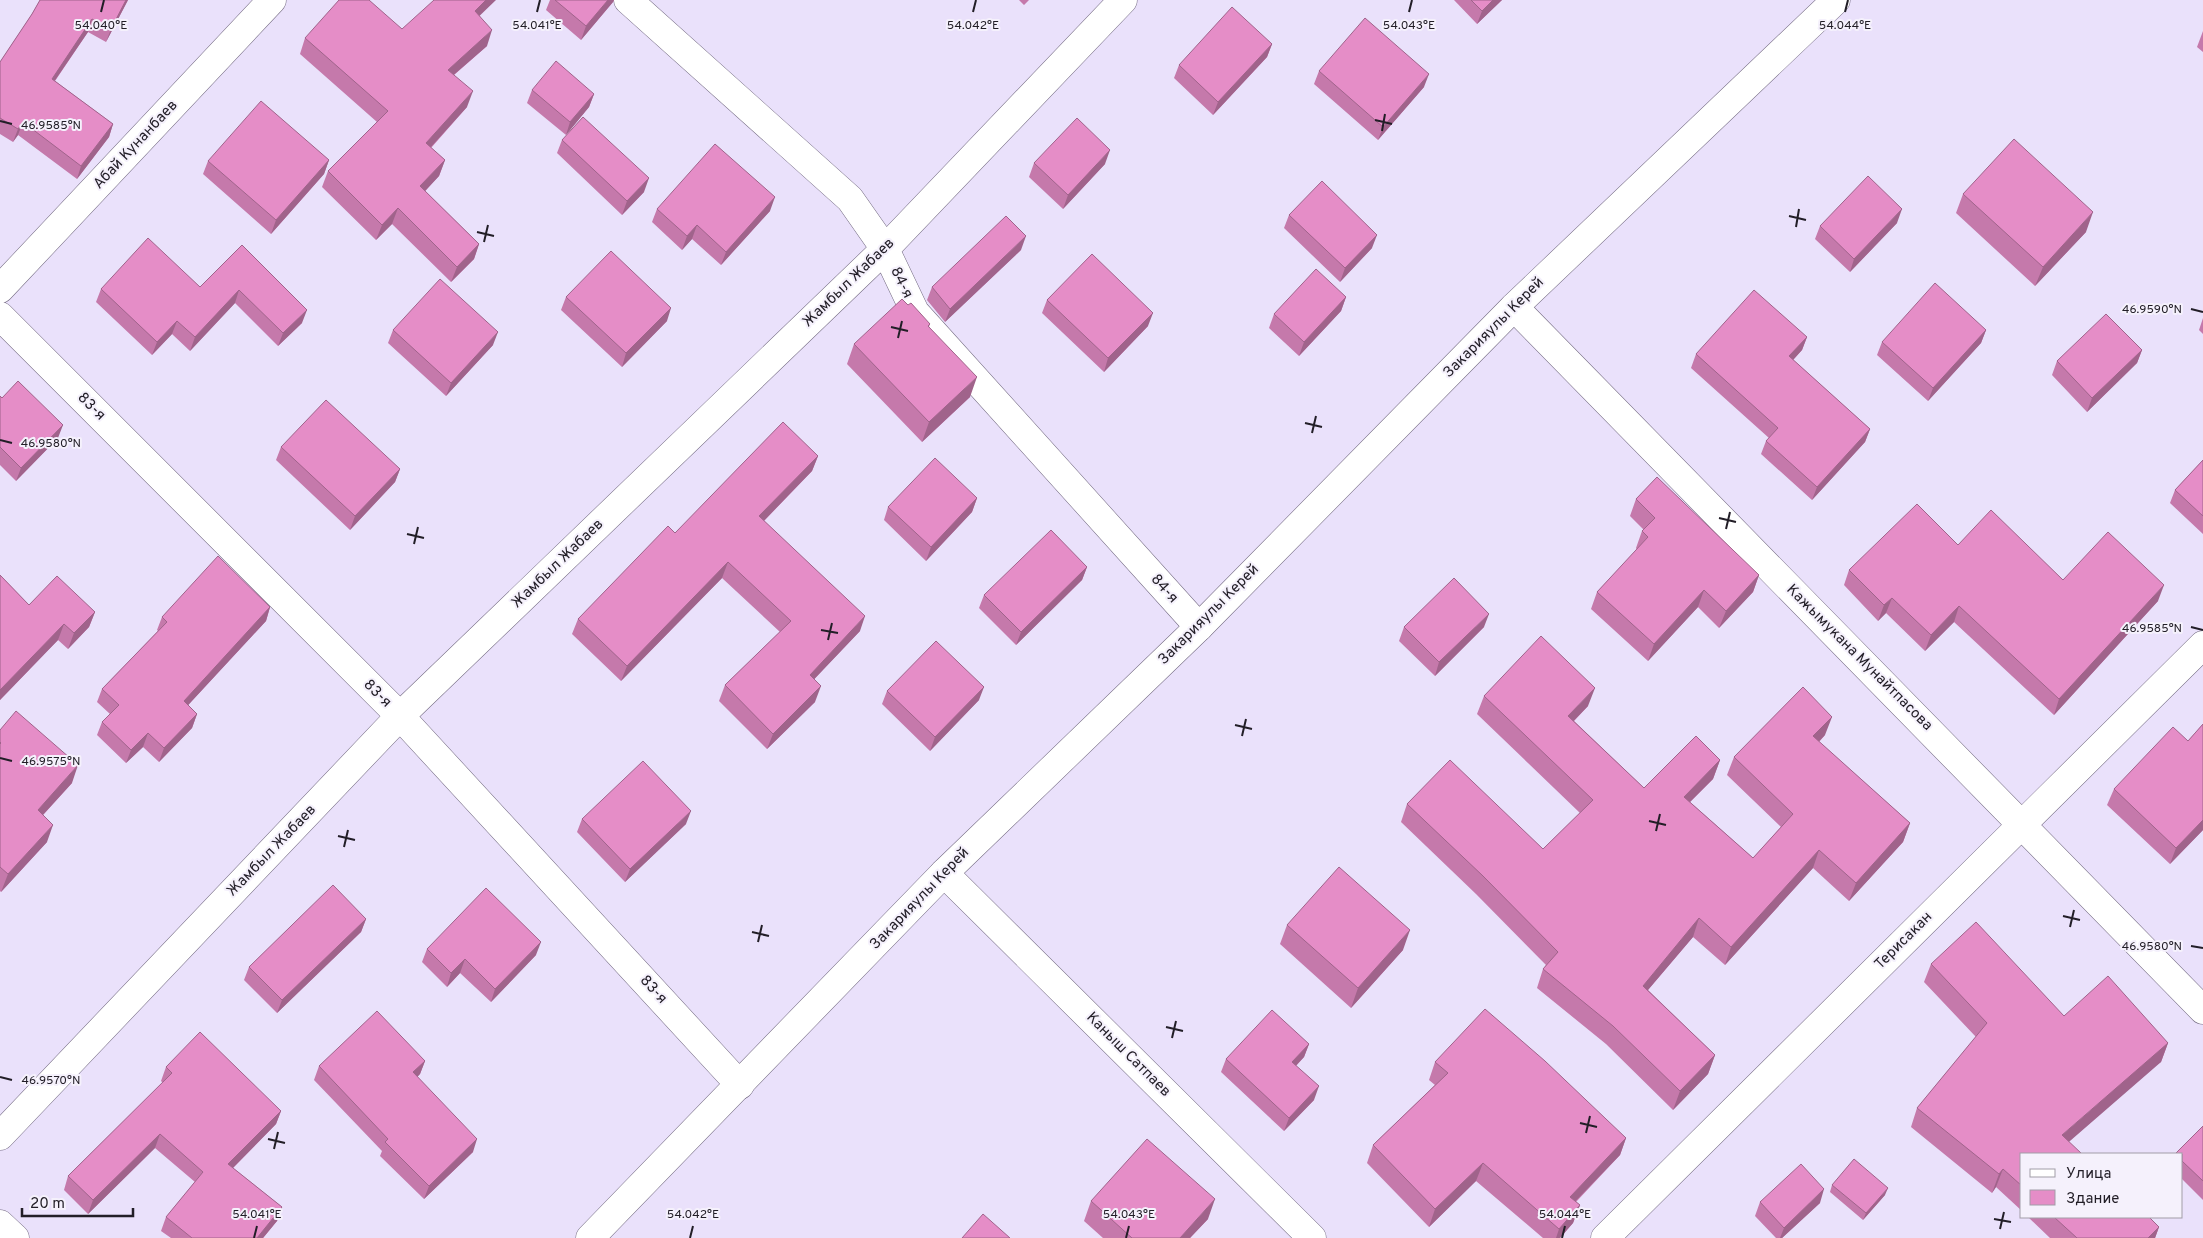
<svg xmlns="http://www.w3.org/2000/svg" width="2203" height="1238" viewBox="0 0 2203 1238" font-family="Overpass,sans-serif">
	<rect width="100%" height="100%" fill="#eae1fb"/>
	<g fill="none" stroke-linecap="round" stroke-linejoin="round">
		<g stroke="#736a81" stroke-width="29">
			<path id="street" d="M628,0L850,199L885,249L915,312L1199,627
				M0,289L272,0
				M1514,307L2203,1010
				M0,316L400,716L740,1085
				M944,873L1312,1238
				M0,1136L400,716L885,249L1123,0
				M0,1224L15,1238
				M1605,1238L2203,645"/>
		</g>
		<g stroke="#736a81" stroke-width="29">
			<path id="highway" d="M590,1238L944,873L1199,627L1514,307L1836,0"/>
		</g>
		<use href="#street" stroke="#fff" stroke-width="28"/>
		<use href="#highway" stroke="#fff" stroke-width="28"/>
	</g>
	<path fill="#c579ab" d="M40,0H128L106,42L88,32L55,81L113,124L109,137L77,179L18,135L13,142L0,134V62L32,14Z
		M550,0H614L613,2L581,40L546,10Z
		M1019,0H1029L1024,5Z
		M1454,0H1502L1477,24Z
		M480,16L487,46L454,75L467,107L431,148L445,160L439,176L425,191L479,244L474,259L451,282L392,224L376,240L322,187L328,171L377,122L300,54L305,38L402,29Z
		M2203,31V52L2197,47Z
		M1272,44L1267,57L1213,115L1174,78L1179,65Z
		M1319,71L1424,87L1378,140L1314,84Z
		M532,90L594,94L589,107L566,135L527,103Z
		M562,140L644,192L622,215L557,153Z
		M329,160L324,174L271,234L203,174L208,161Z
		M1034,163L1105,164L1063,209L1029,177Z
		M1963,194L2086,232L2035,286L1956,213Z
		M657,209L770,211L721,265L692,239L682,250L652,222Z
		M1289,215L1372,248L1340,282L1284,228Z
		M1897,223L1850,272L1815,239L1820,226Z
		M242,245L302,323L278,346L235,303L190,351L172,334L152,355L96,302L101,289L200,287Z
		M1021,250L945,322L927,300L932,287Z
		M566,297L667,321L622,367L561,310Z
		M1346,297L1341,311L1299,356L1269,328L1274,314Z
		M1047,300L1148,326L1104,372L1042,313Z
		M908,305L930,324L929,327L970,397L922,442L847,364L854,344Z
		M2203,318V334L2199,330Z
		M393,330L493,345L446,396L388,343Z
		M1986,330L1981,343L1928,401L1877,355L1882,342Z
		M1807,337L1802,350L1793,360L1870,429L1865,442L1812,500L1761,454L1766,441L1769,438L1691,368L1696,354Z
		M2142,350L2137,363L2087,412L2052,375L2057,361Z
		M0,396L58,438L16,481L0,465Z
		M281,447L400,469L395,482L350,530L276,460Z
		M818,456L812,471L764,521L860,631L814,679L815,702L767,749L719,701L725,685L780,632L722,578L621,681L572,634L578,619L675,533Z
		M2203,460V534L2170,503L2175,490Z
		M977,498L972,512L926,561L884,520L888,507Z
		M1636,499L1759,575L1753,592L1719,628L1698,607L1648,661L1591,609L1597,592L1637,550L1636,548L1642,531L1644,530L1630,516Z
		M1958,545L2063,580L2158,601L2054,715L1954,622L1925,651L1886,613L1878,621L1844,585L1849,570Z
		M1087,567L1082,580L1016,645L979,608L984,595Z
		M0,575L29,605L95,612L89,627L68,649L58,640L0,700Z
		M270,607L266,621L188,705L197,714L192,728L159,762L143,747L126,763L97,735L102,722L110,714L97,702L102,689L158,631L157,630L162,617Z
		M1404,627H1484L1435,676L1399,641Z
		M887,691L979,700L930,751L882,704Z
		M1484,696L1588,706L1574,721L1644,788L1720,760L1713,779L1690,802L1753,858L1781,827L1727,775L1734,757L1825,735L1819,742L1910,823L1903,842L1849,901L1813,868L1725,965L1693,937L1648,990L1715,1055L1708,1074L1673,1110L1606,1044L1537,988L1543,969L1546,965L1476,894L1401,822L1407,804L1543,849L1580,813L1477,714Z
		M2203,724V830L2170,864L2107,805L2114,789L2188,741Z
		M0,730L72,783L43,815L47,842L1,892L0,891Z
		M582,819L686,824L625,882L577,832Z
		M366,919L361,932L277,1013L244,980L249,967Z
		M1287,925L1403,950L1351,1008L1280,944Z
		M427,949L536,955L491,1002L460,973L447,987L422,962Z
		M1931,964L2064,1016L2168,1043L2161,1062L2022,1154V1211L1996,1187L1992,1193L1911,1127L1917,1108L1976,1037L1924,982Z
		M1309,1044L1304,1057L1296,1066L1314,1100L1284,1131L1221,1072L1226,1059Z
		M425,1061L420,1074L417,1077L473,1152L424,1199L380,1156L382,1151L314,1080L319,1066Z
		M1435,1062L1626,1138L1620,1155L1576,1202L1580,1205L1573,1223L1560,1238H1543L1476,1181L1429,1227L1367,1163L1373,1145L1435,1085L1429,1080Z
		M166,1067L281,1111L276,1124L233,1168L282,1207L277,1221L263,1238H171L161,1231L166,1217L195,1182L155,1148L88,1214L64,1190L68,1176L163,1083L161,1081Z
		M2203,1126V1200L2182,1179V1154Z
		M1832,1185L1885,1195L1863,1220L1830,1192Z
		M1091,1201L1208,1219L1190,1238H1103L1084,1221Z
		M1760,1202L1820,1203L1782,1238H1776L1755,1216Z
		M2028,1217H2149L2159,1227L2155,1238H2050Z"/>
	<path fill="#a0638b" d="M126,0H128L106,42L111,29Z
		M486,0H496L469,26L475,11Z
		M608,0H614L613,2L581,40L586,26Z
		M1493,0H1502L1477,24L1482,11Z
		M92,19L88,32L47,92L52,79Z
		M492,30L487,46L442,85L448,70Z
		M1272,44L1267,57L1213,115L1218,102Z
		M1429,74L1424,87L1378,140L1383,127Z
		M473,91L467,107L420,159L426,143Z
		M594,94L589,107L566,135L570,122Z
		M23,122L18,135L13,142L18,129Z
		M113,124L109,137L77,179L81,166Z
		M1110,150L1105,164L1063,209L1068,195Z
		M329,160L324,174L271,234L276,220Z
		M445,160L439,176L415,202L420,186Z
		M649,178L644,192L622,215L627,201Z
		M775,197L770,211L721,265L726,252Z
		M398,208L392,224L376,240L382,225Z
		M1902,209L1897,223L1850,272L1854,259Z
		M2093,212L2086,232L2035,286L2043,267Z
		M697,225L692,239L682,250L687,236Z
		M1377,235L1372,248L1340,282L1345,268Z
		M1026,236L1021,250L945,322L950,309Z
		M479,244L474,259L451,282L457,267Z
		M239,290L235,303L190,351L195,337Z
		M1346,297L1341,311L1299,356L1304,342Z
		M671,308L667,321L622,367L626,353Z
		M307,310L302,323L278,346L283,333Z
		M1153,313L1148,326L1104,372L1108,358Z
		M177,321L172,334L152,355L157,342Z
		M1986,330L1981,343L1928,401L1933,388Z
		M498,332L493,345L446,396L451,383Z
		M1807,337L1802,350L1784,370L1789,356Z
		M2142,350L2137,363L2087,412L2092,398Z
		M977,377L970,397L922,442L929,422Z
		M63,425L58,438L16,481L21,468Z
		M1870,429L1865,442L1812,500L1817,487Z
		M818,456L812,471L753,532L759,516Z
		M400,469L395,482L350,530L355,516Z
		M977,498L972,512L926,561L931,547Z
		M728,562L722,578L621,681L627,666Z
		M1087,567L1082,580L1016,645L1021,632Z
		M1759,575L1753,592L1719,628L1726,611Z
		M2164,585L2158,601L2054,715L2059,699Z
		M1704,590L1698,607L1648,661L1654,644Z
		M1892,598L1886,613L1878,621L1884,605Z
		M1959,606L1954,622L1925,651L1931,635Z
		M270,607L266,621L179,715L184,701Z
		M95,612L89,627L68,649L74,633Z
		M1489,614L1484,627L1435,676L1439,662Z
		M865,616L860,631L804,690L810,675Z
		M64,624L58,640L0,700V690Z
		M821,686L815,702L767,749L773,734Z
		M984,687L979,700L930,751L935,737Z
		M1595,688L1588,706L1561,734L1568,716Z
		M197,714L192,728L159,762L164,748Z
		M1832,717L1825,735L1806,755L1813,736Z
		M148,733L143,747L126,763L131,750Z
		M1720,760L1713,779L1677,815L1684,797Z
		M78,765L72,783L31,828L38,810Z
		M691,811L686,824L625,882L630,869Z
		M2203,820V830L2170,864L2176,848Z
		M1910,823L1903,842L1849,901L1856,883Z
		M53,825L47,842L1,892L8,874Z
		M1819,850L1813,868L1725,965L1731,947Z
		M1699,918L1693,937L1636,1004L1643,986Z
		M366,919L361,932L277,1013L282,1000Z
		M1410,930L1403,950L1351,1008L1358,988Z
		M541,942L536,955L491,1002L495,989Z
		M465,959L460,973L447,987L451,973Z
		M2168,1043L2161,1062L2055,1154L2062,1135Z
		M1309,1044L1304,1057L1287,1075L1292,1062Z
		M1715,1055L1708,1074L1673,1110L1680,1091Z
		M425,1061L420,1074L408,1086L413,1072Z
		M1319,1086L1314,1100L1284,1131L1289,1118Z
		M281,1111L276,1124L223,1178L228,1164Z
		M160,1134L155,1148L88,1214L93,1200Z
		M1626,1138L1620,1155L1563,1214L1570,1197Z
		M477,1139L473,1152L424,1199L429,1186Z
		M1483,1163L1476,1181L1429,1227L1435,1209Z
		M2003,1169L1996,1187L1992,1193L1999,1174Z
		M1888,1188L1885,1195L1863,1220L1866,1213Z
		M1824,1189L1820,1203L1782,1238H1780L1784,1228Z
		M1215,1199L1208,1219L1190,1238H1180Z
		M1580,1205L1573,1223L1560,1238H1556L1559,1229Z
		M282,1207L277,1221L263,1238H257Z
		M2159,1227L2155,1238H2148Z"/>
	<path fill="#e58dc7" stroke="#a0638b" d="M40,0H126L111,29L92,19L52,79L113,124L81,166L23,122L18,129L0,118V62L32,14Z
		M339,0H369L402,29L434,0H486L475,11L492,30L448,70L473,91L426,143L445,160L420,186L479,244L457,267L398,208L382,225L328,171L388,111L305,38Z
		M555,0H608L586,26Z
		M1471,0H1493L1482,11Z
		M1232,7L1272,44L1218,102L1179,65Z
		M1365,18L1429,74L1383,127L1319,71Z
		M556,61L594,94L570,122L532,90Z
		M261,101L329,160L276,220L208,161Z
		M583,117L649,178L627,201L562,140Z
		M1077,118L1110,150L1068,195L1034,163Z
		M2014,139L2093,212L2043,267L1963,194Z
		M715,144L775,197L726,252L697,225L687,236L657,209Z
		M1868,176L1902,209L1854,259L1820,226Z
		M1322,181L1377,235L1345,268L1289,215Z
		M1006,216L1026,236L950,309L932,287Z
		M148,238L200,287L242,245L307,310L283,333L239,290L195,337L177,321L157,342L101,289Z
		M611,251L671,308L626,353L566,297Z
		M1092,254L1153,313L1108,358L1047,300Z
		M1316,269L1346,297L1304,342L1274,314Z
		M440,279L498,332L451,383L393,330Z
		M1935,283L1986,330L1933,388L1882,342Z
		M1754,290L1807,337L1789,356L1870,429L1817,487L1766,441L1778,428L1696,354Z
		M902,299L908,305L911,303L930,324L928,326L977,377L929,422L854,344Z
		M2106,314L2142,350L2092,398L2057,361Z
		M18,381L63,425L21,468L0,447V396L2,398Z
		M326,400L400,469L355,516L281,447Z
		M783,422L818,456L759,516L865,616L810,675L821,686L773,734L725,685L791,621L728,562L627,666L578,619L668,526L675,533Z
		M935,458L977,498L931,547L888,507Z
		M2203,460V516L2175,490Z
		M1657,477L1759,575L1726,611L1704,590L1654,644L1597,592L1648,537L1642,531L1655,518L1636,499Z
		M1917,504L1958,545L1991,510L2063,580L2108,532L2164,585L2059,699L1959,606L1931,635L1892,598L1884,605L1849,570Z
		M1051,530L1087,567L1021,632L984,595Z
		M218,556L270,607L184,701L197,714L164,748L148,733L131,750L102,722L119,705L102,689L167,622L162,617Z
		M0,575L29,605L57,576L95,612L74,633L64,624L0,690Z
		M1454,578L1489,614L1439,662L1404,627Z
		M1541,636L1595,688L1568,716L1644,788L1696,736L1720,760L1684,797L1753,858L1793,814L1734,757L1803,687L1832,717L1813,736L1910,823L1856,883L1819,850L1731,947L1699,918L1643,986L1715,1055L1680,1091L1613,1026L1543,969L1558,952L1483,876L1407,804L1450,760L1543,849L1593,800L1484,696Z
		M936,641L984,687L935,737L887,691Z
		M16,711L78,765L38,810L53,825L8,874L0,867V744L1,743L0,742V730Z
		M2203,724V820L2176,848L2114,789L2173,727L2188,741Z
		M643,761L691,811L630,869L582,819Z
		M1339,867L1410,930L1358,988L1287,925Z
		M333,885L366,919L282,1000L249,967Z
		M486,888L541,942L495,989L465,959L451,973L427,949Z
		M1976,922L2064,1016L2108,976L2168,1043L2062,1135L2082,1154H2022V1186L2003,1169L1999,1174L1917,1108L1987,1023L1931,964Z
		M1485,1009L1545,1061L1626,1138L1570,1197L1580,1205L1559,1229L1483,1163L1435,1209L1373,1145L1448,1073L1435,1062Z
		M1272,1010L1309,1044L1292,1062L1319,1086L1289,1118L1226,1059Z
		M377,1011L425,1061L413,1072L477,1139L429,1186L385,1142L388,1139L319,1066Z
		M200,1032L281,1111L228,1164L282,1207L257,1238H192L166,1217L203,1172L160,1134L93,1200L68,1176L172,1073L166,1067Z
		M2203,1126V1181L2182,1161V1154H2175Z
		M1147,1139L1215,1199L1180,1238H1132L1091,1201Z
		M1854,1159L1888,1188L1866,1213L1832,1185Z
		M1801,1164L1824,1189L1784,1228L1760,1202Z
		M983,1214L1010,1238H962Z
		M2054,1217H2149L2159,1227L2148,1238H2077Z"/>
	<path fill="none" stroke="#221e27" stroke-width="2" d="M101,12L104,0M537,12L540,0M973,12L976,0M1409,12L1412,0M1845,12L1848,0M1375,120L1392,124M0,121L12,124M1382,131L1385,114M1789,216L1806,220M1796,227L1799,209M477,232L494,236M484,242L488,225M2191,309L2203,312M891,327L908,331M898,338L902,321M1305,423L1322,427M1312,433L1316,416M0,440L12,443M1719,518L1736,522M1726,529L1730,512M407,534L424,538M414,544L418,527M2191,627L2203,630M821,630L838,633M828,640L832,623M1235,725L1252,729M1242,736L1246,719M0,758L12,761M1649,821L1666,825M1656,831L1660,814M338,836L355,840M344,847L348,830M2063,916L2080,920M2070,927L2074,910M752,932L769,936M758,942L762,925M2191,946L2203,948M1166,1027L1183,1031M1172,1038L1176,1021M0,1077L12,1080M1580,1123L1597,1127M1586,1133L1590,1116M268,1139L285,1143M274,1149L278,1132M1994,1219L2011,1222M2000,1229L2004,1212M254,1238L257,1226M690,1238L693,1226M1126,1238L1129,1226M1562,1238L1565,1226"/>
	<g text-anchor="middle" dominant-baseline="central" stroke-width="4" stroke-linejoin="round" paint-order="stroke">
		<g font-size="15" fill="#221e27" stroke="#f5f1fc">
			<text transform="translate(136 145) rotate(-47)">Абай Кунанбаев</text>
			<text transform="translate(849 283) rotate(-44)">Жамбыл Жабаев</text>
			<text transform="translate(901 283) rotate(64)">84-я</text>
			<text transform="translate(1494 328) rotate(-45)">Закарияулы Керей</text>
			<text transform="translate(91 407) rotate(45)">83-я</text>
			<text transform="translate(558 564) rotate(-44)">Жамбыл Жабаев</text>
			<text transform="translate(1164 589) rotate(48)">84-я</text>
			<text transform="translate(1209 615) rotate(-45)">Закарияулы Керей</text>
			<text transform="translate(1859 658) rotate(45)">Кажымукана Мунайтпасова</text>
			<text transform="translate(377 694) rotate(45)">83-я</text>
			<text transform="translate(272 851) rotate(-46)">Жамбыл Жабаев</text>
			<text transform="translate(920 899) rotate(-46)">Закарияулы Керей</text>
			<text transform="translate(1904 941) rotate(-45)">Терисакан</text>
			<text transform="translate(653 990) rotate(47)">83-я</text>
			<text transform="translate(1128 1055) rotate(45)">Каныш Сатпаев</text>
		</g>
	</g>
	<g font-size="12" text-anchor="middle" fill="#221e27" stroke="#f5f1fc" stroke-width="4" stroke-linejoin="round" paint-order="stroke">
		<text x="537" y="29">54.041°E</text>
		<text x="973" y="29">54.042°E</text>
		<text x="1409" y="29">54.043°E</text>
		<text x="101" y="29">54.040°E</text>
		<text x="1845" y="29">54.044°E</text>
		<text x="51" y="129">46.9585°N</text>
		<text x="2152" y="313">46.9590°N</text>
		<text x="51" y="447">46.9580°N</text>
		<text x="2152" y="632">46.9585°N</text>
		<text x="51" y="765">46.9575°N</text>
		<text x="2152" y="950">46.9580°N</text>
		<text x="51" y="1084">46.9570°N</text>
		<text x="257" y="1218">54.041°E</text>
		<text x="693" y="1218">54.042°E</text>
		<text x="1129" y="1218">54.043°E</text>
		<text x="1565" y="1218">54.044°E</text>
	</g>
	<rect x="2020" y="1153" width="162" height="65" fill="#f5f1fc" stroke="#a19da7"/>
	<rect x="2030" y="1169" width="25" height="8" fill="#ffffff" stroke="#a19da7"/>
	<text x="2066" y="1178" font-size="15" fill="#221e27">Улица</text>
	<rect x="2030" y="1190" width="25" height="15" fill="#e58dc7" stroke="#a19da7"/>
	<text x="2066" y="1203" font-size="15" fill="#221e27">Здание</text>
	<path d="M22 1208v8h111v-8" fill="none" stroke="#221e27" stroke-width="2.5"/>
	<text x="30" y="1208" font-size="15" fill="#221e27" stroke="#f5f1fc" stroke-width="4" paint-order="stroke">20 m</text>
</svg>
